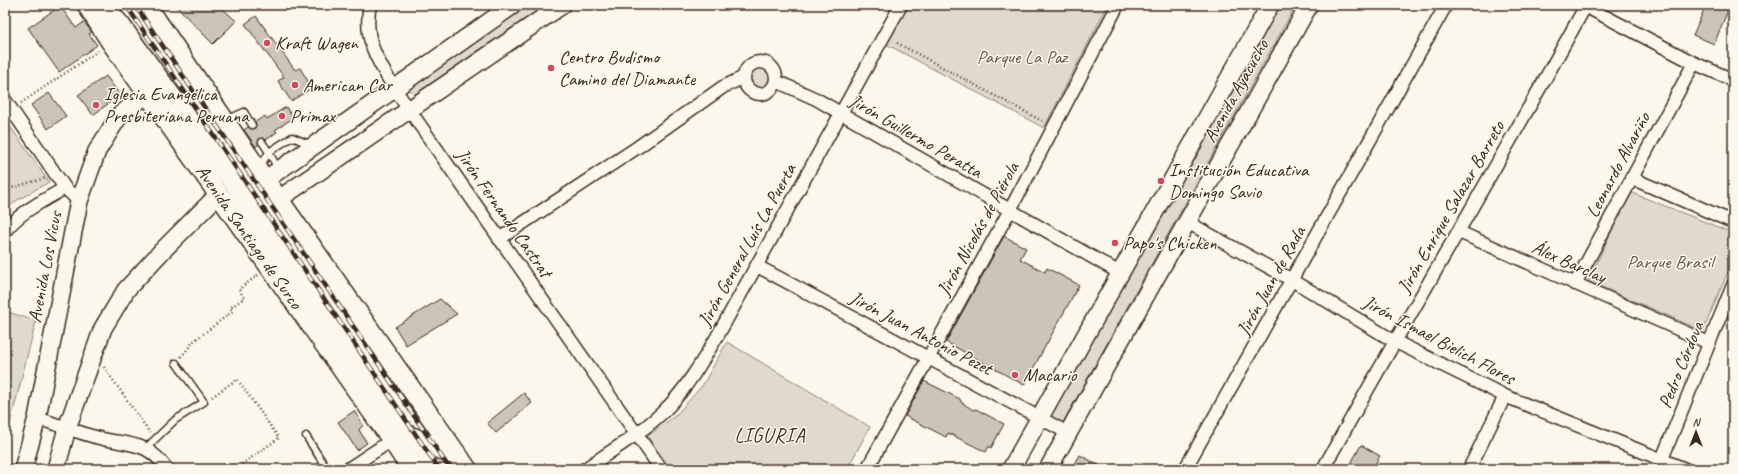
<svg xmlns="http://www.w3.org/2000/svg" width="1738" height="474" viewBox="0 0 1738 474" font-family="Caveat,sans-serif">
	<rect width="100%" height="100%" fill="#fbf7ec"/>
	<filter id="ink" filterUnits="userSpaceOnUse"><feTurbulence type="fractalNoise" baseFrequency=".025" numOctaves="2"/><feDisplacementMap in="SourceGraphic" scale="8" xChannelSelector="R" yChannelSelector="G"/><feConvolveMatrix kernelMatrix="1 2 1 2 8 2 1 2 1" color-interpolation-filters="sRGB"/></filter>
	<g filter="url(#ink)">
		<path fill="#dfd9ce" stroke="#8d8276" d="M529,5H556L417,97L407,87Z
			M909,5H1108L1044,128L886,44Z
			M1278,5H1296L1062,424L1048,416Z
			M750 78a10 10 0 1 1 20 0a10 10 0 1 1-20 0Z
			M5,119L49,182L16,201L5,211Z
			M1630,192L1733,233V260L1703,331L1588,281Z
			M5,311L36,321L5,444Z
			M727,342L870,427L847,469H671L647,436L675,416L702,386Z"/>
		<path fill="#ccc4b9" stroke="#3b2a1e" d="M175,5H219L236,21L213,44Z
			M1706,5H1721L1729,8L1714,44L1693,35Z
			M60,6L76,28L84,22L92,32L89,34L97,45L59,72L28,28Z
			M256,16L295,70L300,68L312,88L291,101L278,81L284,77L245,24Z
			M106,76L120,95L93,115L78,95Z
			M49,93L66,116L48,129L31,105Z
			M286,107L293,118L275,130L277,132L266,140L262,138L259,139L258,145L256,147L244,130L248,127L254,129L256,125L255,122L265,116L267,119Z
			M1004,236L1026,248L1020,259L1045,272L1047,268L1079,285L1024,385L946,342Z
			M440,299L457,314L406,345L395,327Z
			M924,381L960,399L961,402L973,410L976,409L1004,424L991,448L989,446L986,452L948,433L946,437L905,416Z
			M524,393L532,403L496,433L487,423Z
			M354,411L363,425L359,430L367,443L357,450L338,422Z
			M1361,445L1380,456L1372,469H1357L1350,465Z
			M1080,455L1106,469H1072Z"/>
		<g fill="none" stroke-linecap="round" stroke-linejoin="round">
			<g stroke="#3b2a1e" stroke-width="9">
				<path id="lane" d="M226,120L244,112L252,125
					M260,167L269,152L262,142
					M278,169L269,152L292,137L311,145
					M306,436L327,469
					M146,448L175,420L204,402L176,363"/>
			</g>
			<g stroke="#3b2a1e" stroke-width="15">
				<path id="street" d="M370,5C363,38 377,60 394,88L661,469
					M1583,5L1694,63L1733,80
					M744 78a16 16 0 1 1 32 0a16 16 0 1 1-32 0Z
					M776,81L816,99L1120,273
					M5,100L65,188L79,201
					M1631,178L1733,222
					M1187,222L1292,280L1394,341L1505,396L1685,469
					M5,231C20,212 44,200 65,188
					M1459,232L1709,343
					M499,239L638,147L723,87L744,77
					M757,266L1068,433
					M1575,284L1694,63
					M37,418C59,425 81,434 103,439C131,445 148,442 167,469
					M1662,459L1733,285
					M348,469L392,440
					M585,469C612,450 644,432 668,407C688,386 703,360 718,335L901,5
					M867,469L1010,210L1118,5
					M1185,469L1446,5
					M1323,469C1409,314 1501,161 1586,5
					M1469,469L1505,396"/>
			</g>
			<g stroke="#3b2a1e" stroke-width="20">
				<path id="secondary" d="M265,180L513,5
					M279,199L562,5
					M23,469L37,418L79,201L97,151L119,116L148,93
					M56,469L67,428L103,328L126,290L162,251L219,194
					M1011,469L1270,5
					M1048,469L1309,5"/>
			</g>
			<g stroke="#3b2a1e" stroke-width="22">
				<path id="primary" d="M87,5L111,42L392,440L411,469
					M103,5L121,26L234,183L428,469
					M146,5L256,167L467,469
					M403,433L460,458"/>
			</g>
			<path stroke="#3b2a1e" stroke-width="2.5" stroke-dasharray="1 3" stroke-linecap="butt" d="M897,43L1042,121
				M21,103L98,51
				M5,190L45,178
				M181,357L194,341L233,311L230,308L244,298L239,289L258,275
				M104,367L150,433
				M212,397L237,379L279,438L235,469"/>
			<use href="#lane" stroke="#fbf7ec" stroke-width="6"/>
			<use href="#street" stroke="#fbf7ec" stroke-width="12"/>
			<use href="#secondary" stroke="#fbf7ec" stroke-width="17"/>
			<use href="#primary" stroke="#fbf7ec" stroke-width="19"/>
			<g stroke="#3b2a1e" stroke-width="4.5">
				<path id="rail" d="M126,5L439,469
					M135,5L450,469"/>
			</g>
			<use href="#rail" stroke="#fbf7ec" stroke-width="3" stroke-dasharray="9" stroke-linecap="butt"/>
		</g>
	</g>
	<g fill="#d1495b" stroke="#fbf7ec" stroke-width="1.5">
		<circle cx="267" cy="43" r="4"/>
		<circle cx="551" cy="68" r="4"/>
		<circle cx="295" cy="85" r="4"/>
		<circle cx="96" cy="105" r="4"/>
		<circle cx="282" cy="116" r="4"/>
		<circle cx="1161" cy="181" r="4"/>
		<circle cx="1115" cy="243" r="4"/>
		<circle cx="1015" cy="375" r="4"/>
	</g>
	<g text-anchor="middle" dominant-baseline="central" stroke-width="3" stroke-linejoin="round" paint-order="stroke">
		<g font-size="19" fill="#3b2a1e" stroke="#fbf7ec" text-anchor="start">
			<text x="275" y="43">Kraft Wagen</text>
			<text x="559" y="57">Centro Budismo<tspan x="559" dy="22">Camino del Diamante</tspan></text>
			<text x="303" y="85">American Car</text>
			<text x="104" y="94">Iglesia Evangélica<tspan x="104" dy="22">Presbiteriana Peruana</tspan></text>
			<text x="290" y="116">Primax</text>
			<text x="1169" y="170">Institución Educativa<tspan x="1169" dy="22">Domingo Savio</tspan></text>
			<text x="1123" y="243">Papo's Chicken</text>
			<text x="1023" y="375">Macario</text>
		</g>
		<g font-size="19" fill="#64564a" stroke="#fbf7ec">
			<text x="1022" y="57">Parque La Paz</text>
			<text x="1670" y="262">Parque Brasil</text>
		</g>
		<g font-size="19" fill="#3b2a1e" stroke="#fbf7ec">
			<text transform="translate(1236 91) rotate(-61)">Avenida Ayacucho</text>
			<text transform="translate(916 136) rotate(30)">Jirón Guillermo Peratta</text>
			<text transform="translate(1618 165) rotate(-62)">Leonardo Alvariño</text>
			<text transform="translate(1451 207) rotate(-60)">Jirón Enrique Salazar Barreto</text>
			<text transform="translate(504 213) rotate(55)">Jirón Fernando Castrat</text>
			<text transform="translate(978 229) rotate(-61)">Jirón Nicolás de Piérola</text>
			<text transform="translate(249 237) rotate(55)">Avenida Santiago de Surco</text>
			<text transform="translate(747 245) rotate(-61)">Jirón General Luís La Puerta</text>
			<text transform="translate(1569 262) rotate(24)">Álex Barclay</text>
			<text transform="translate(45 267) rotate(-79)">Avenida Los Vicus</text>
			<text transform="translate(1271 281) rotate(-61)">Jirón Juan de Rada</text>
			<text transform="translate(921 333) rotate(28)">Jirón Juan Antonio Pezet</text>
			<text transform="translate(1439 340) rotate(28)">Jirón Ismael Bielich Flores</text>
			<text transform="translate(1681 365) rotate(-68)">Pedro Córdova</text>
		</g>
		<g font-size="20" letter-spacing="1" fill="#3b2a1e" stroke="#fbf7ec">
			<text x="770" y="435">LIGURIA</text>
		</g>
	</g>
	<rect width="1738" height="474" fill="none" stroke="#fbf7ec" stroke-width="20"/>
	<rect x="10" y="10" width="1718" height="454" fill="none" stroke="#3b2a1e" stroke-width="1.5" filter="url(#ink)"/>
	<g transform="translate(1696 432)" stroke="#fbf7ec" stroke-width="3" paint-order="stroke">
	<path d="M0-3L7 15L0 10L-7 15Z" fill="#3b2a1e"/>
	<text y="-6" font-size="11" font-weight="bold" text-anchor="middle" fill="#3b2a1e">N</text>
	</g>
</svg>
